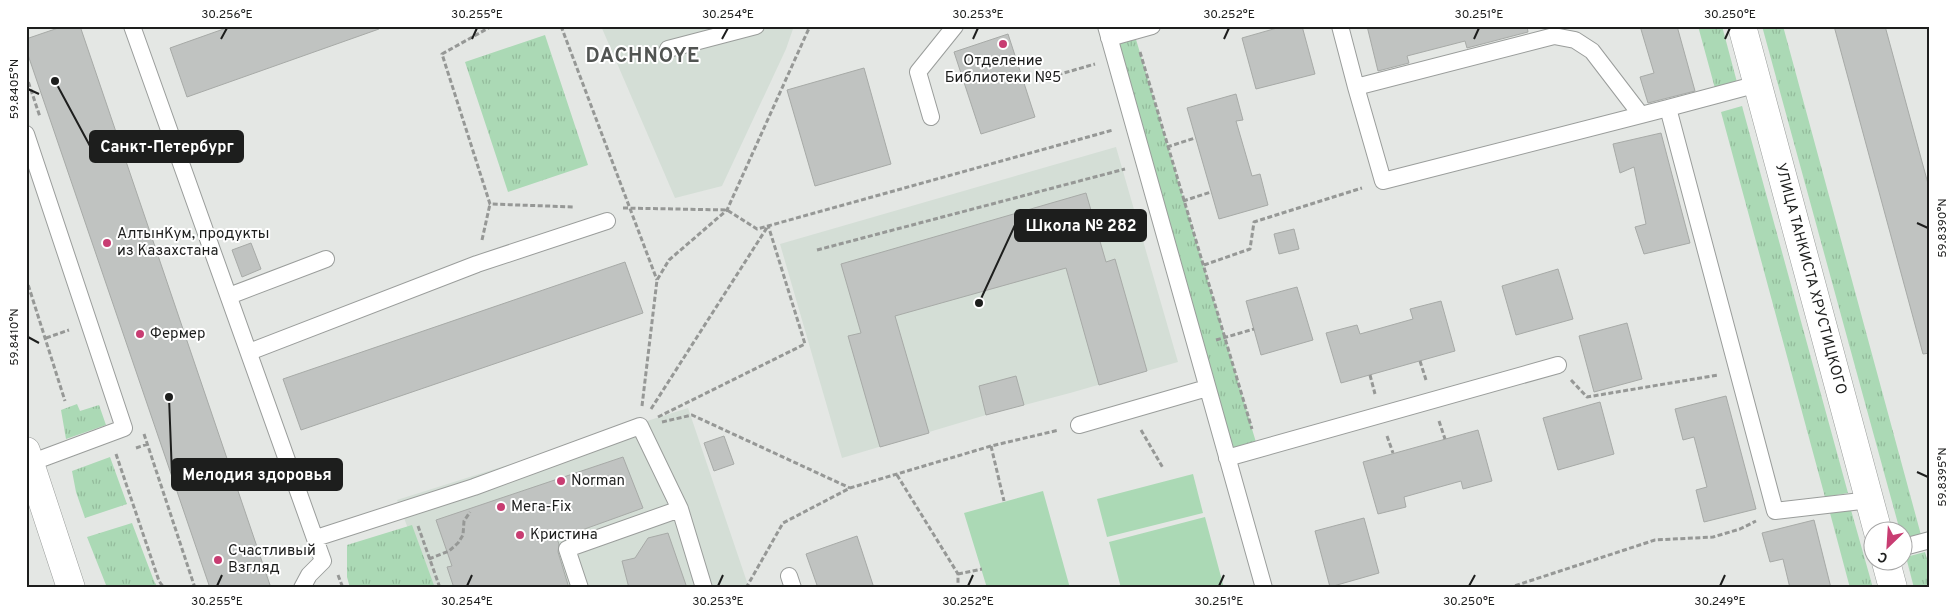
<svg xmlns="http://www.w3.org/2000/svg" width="1956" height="614" viewBox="0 0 1956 614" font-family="Overpass,sans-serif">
	<defs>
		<pattern id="grass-tufts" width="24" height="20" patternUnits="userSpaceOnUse" patternTransform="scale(1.25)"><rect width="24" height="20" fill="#abd9b5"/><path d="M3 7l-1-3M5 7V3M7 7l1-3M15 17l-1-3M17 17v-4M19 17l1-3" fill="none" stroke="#93ba9b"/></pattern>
	</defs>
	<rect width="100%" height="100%" fill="#e4e7e4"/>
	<path fill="#d4ded6" d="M601,26H794L786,49L722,186L675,198Z
		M1116,147L1178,362L1070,393L986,415L842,458L780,244Z
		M688,408L749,588H431L397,500Z"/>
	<path fill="url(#grass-tufts)" d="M1106,26H1132L1258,449L1227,458Z
		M1698,26H1722L1738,86L1716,92Z
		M1762,26H1783L1921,535L1904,541V532L1900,531Z
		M545,35L588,165L508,192L465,62Z
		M1742,106L1848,493L1825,497L1721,112Z
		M77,404L80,411L99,405L106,425L66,439L61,410Z
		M110,457L127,504L85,518L76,492L72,471Z
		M1851,510L1873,588H1850L1830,513Z
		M132,523L154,581L158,588H108L106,585L87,537Z
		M412,525L435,588H350L347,577V545Z
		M1925,552L1930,570V588H1914L1906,557Z"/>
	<path fill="#abd9b5" d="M1193,474L1203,513L1107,537L1097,499Z
		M1043,491L1070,588H987L964,513Z
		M1205,517L1224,588H1121L1109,542Z"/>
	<path fill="#c0c3c1" stroke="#a7aaa7" d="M64,26H80L271,588H210L26,49V39Z
		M232,26H378L379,29L187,97L170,48Z
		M1284,26H1302L1315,74L1256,89L1242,38Z
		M1367,26H1527L1528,32L1467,48L1465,41L1407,56L1409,63L1378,71Z
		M1640,26H1677L1695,91L1648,103L1640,77L1654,73Z
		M1834,26H1885L1930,191V353L1923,354Z
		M1008,34L1035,117L981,134L954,52Z
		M864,68L891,164L815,186L787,90Z
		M1236,94L1243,120L1236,121L1252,176L1260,174L1268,205L1219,219L1187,108Z
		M1661,133L1690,243L1644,254L1635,227L1646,224L1634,167L1620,173L1613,144Z
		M1086,193L1106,262L1115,259L1147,371L1099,385L1066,268L895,316L929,433L880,447L848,336L861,333L841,264Z
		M1294,229L1299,249L1279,254L1274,234Z
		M251,243L261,269L242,277L232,250Z
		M625,262L643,313L301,430L283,379Z
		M1558,269L1573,319L1516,335L1502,286Z
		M1297,287L1313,340L1261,355L1246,301Z
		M1441,301L1455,351L1341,383L1326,333L1357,325L1360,334L1413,319L1410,309Z
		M1627,323L1642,379L1594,392L1579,336Z
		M1016,376L1024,405L986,415L979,386Z
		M1726,396L1756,509L1704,522L1696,490L1707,487L1694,437L1683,440L1675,409Z
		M1600,402L1614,454L1558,470L1543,418Z
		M1478,430L1492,481L1463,489L1461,481L1404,497L1406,507L1378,514L1363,462Z
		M724,436L734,464L714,471L704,443Z
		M623,457L643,508L557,539L559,544L558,552L569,588H454L447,567L452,566L436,520Z
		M1364,518L1379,573L1330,587L1315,531Z
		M1814,520L1831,588H1790L1783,559L1770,562L1762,533Z
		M668,533L687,588H629L622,561L635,558L648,538Z
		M857,536L874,588H818L806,554Z"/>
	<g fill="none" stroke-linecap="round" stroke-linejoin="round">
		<g stroke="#9a9d9b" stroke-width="18">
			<path id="lane" d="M132,26L323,561L309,575L302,588
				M1106,26L1264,588
				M1340,26L1356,87L1554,36L1575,40L1592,51L1641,115L1668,108
				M1109,38L1152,26
				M668,49L756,26
				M1758,84L1668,108L1775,511L1870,500
				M1356,87L1383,181L1641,115
				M931,117L918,72L955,26
				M26,134L124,428L30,463
				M229,296L326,259
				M249,352L477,264L607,221
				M1079,425L1207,388
				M1227,458L1558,365
				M316,538L474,487L640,426L680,509L704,588
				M1904,547L1930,540
				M789,576L793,588
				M580,588L567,549L680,509"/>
		</g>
		<g stroke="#9a9d9b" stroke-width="29">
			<path id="street" d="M1742,26L1878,532
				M1886,562L1893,588"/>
		</g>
		<g stroke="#9a9d9b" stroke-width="29">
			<path id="secondary" d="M26,451L71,588"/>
		</g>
		<path stroke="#969896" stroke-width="3" stroke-dasharray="5 2.5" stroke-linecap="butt" d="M492,26L442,54L490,204L575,207
			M561,26L657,280
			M1140,52L1252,429
			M26,75L40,117
			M1043,79L1095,64
			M1167,147L1195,138
			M1183,201L1211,192
			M623,208L727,210L757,229L1113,130
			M482,240L490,204
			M817,250L1125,169
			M1204,265L1250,249L1254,222L1362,188
			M26,278L65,401
			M46,338L69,330
			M1216,340L1254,329
			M1420,361L1426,380
			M1370,375L1375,394
			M1571,380L1587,397L1718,375
			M642,406L657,280L669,260L727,210L810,26
			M651,409L768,226
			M658,417L805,344L768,225
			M1439,421L1445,439
			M662,422L692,415L850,488
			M1141,430L1163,468
			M144,434L195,588
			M1387,436L1393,453
			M991,446L1004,501
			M136,448L148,444
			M116,454L159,581L164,588
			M897,475L958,574V588
			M418,526L440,588
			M429,559L449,551L458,543L463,535L464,521L470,512
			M958,574L982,569
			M338,575L343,588
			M746,588L783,523L850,488L991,446L1059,430
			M1508,588L1655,540L1713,537L1740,529L1756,521"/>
		<use href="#lane" stroke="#fff" stroke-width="16"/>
		<use href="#street" stroke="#fff" stroke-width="28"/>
		<use href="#secondary" stroke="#fff" stroke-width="28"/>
	</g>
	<path fill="none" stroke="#1d1e1d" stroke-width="2" d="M221,39L227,28M472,39L477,28M722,39L728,28M973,39L978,28M1224,39L1229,28M1474,39L1479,28M1725,39L1730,28M28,89L39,94M1917,223L1928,228M28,337L39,343M1917,472L1928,477M217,586L222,575M467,586L472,575M718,586L723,575M968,586L973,575M1219,586L1224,575M1469,586L1475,575M1720,586L1725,575"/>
	<g fill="#c83d72" stroke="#fff" stroke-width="2">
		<circle cx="1003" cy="44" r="5"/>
		<circle cx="107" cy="243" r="5"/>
		<circle cx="140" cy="334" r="5"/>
		<circle cx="561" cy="481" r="5"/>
		<circle cx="501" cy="507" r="5"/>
		<circle cx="520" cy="535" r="5"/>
		<circle cx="218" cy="560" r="5"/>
	</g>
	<g text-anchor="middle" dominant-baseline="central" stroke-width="4" stroke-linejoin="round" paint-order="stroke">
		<g font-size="15" fill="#1d1e1d" stroke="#fff" text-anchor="start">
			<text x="1003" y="61" text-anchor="middle">Отделение<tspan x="1003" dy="17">Библиотеки №5</tspan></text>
			<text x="117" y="234">АлтынКум, продукты<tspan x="117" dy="17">из Казахстана</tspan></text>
			<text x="150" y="334">Фермер</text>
			<text x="571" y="481">Norman</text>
			<text x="511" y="507">Мега-Fix</text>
			<text x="530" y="535">Кристина</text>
			<text x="228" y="551">Счастливый<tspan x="228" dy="17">Взгляд</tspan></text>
		</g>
		<g font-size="15" fill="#1d1e1d" stroke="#fff">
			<text transform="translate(1810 279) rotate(75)">УЛИЦА ТАНКИСТА ХРУСТИЦКОГО</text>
		</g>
		<g font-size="20" font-weight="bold" letter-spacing="1" fill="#515452" stroke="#fff">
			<text x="643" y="57">DACHNOYE</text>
		</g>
	</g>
	<path fill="none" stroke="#1d1e1d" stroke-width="2" d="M55 81L90 146M979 303L1015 225M169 397L172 475"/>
	<g fill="#1d1e1d" stroke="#fff" stroke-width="2">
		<circle cx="55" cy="81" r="5"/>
		<circle cx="979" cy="303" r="5"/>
		<circle cx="169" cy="397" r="5"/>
	</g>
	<g fill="#1d1e1d" stroke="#1d1e1d" stroke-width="2">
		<rect x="90" y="131" width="153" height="31" rx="5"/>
		<rect x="1015" y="210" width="131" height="31" rx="5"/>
		<rect x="172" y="459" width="170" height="31" rx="5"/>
	</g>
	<g font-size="16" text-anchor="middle" font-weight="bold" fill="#fff">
		<text x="167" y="152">Санкт-Петербург</text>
		<text x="1081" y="231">Школа № 282</text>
		<text x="257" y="480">Мелодия здоровья</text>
	</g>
	<rect width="1956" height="614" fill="none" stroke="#ffffff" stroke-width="55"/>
	<g transform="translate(1888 546) rotate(205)"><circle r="24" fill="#ffffff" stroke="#a5a5a5"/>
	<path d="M0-4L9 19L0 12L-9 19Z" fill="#c83d72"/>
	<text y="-8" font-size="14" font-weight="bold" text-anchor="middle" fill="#1d1e1d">С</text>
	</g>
	<rect x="28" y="28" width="1900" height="558" fill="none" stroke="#1d1e1d" stroke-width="2"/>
	<g font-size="12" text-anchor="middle" fill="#1d1e1d">
		<text x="227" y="18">30.256°E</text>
		<text x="477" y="18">30.255°E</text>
		<text x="728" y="18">30.254°E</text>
		<text x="978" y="18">30.253°E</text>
		<text x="1229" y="18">30.252°E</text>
		<text x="1479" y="18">30.251°E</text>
		<text x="1730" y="18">30.250°E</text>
		<text transform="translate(14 89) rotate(-90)" y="4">59.8405°N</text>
		<text transform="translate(1942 228) rotate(-90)" y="4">59.8390°N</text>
		<text transform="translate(14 337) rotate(-90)" y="4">59.8410°N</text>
		<text transform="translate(1942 477) rotate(-90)" y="4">59.8395°N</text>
		<text x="217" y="605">30.255°E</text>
		<text x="467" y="605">30.254°E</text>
		<text x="718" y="605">30.253°E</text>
		<text x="968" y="605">30.252°E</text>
		<text x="1219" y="605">30.251°E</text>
		<text x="1469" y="605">30.250°E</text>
		<text x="1720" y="605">30.249°E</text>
	</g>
</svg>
